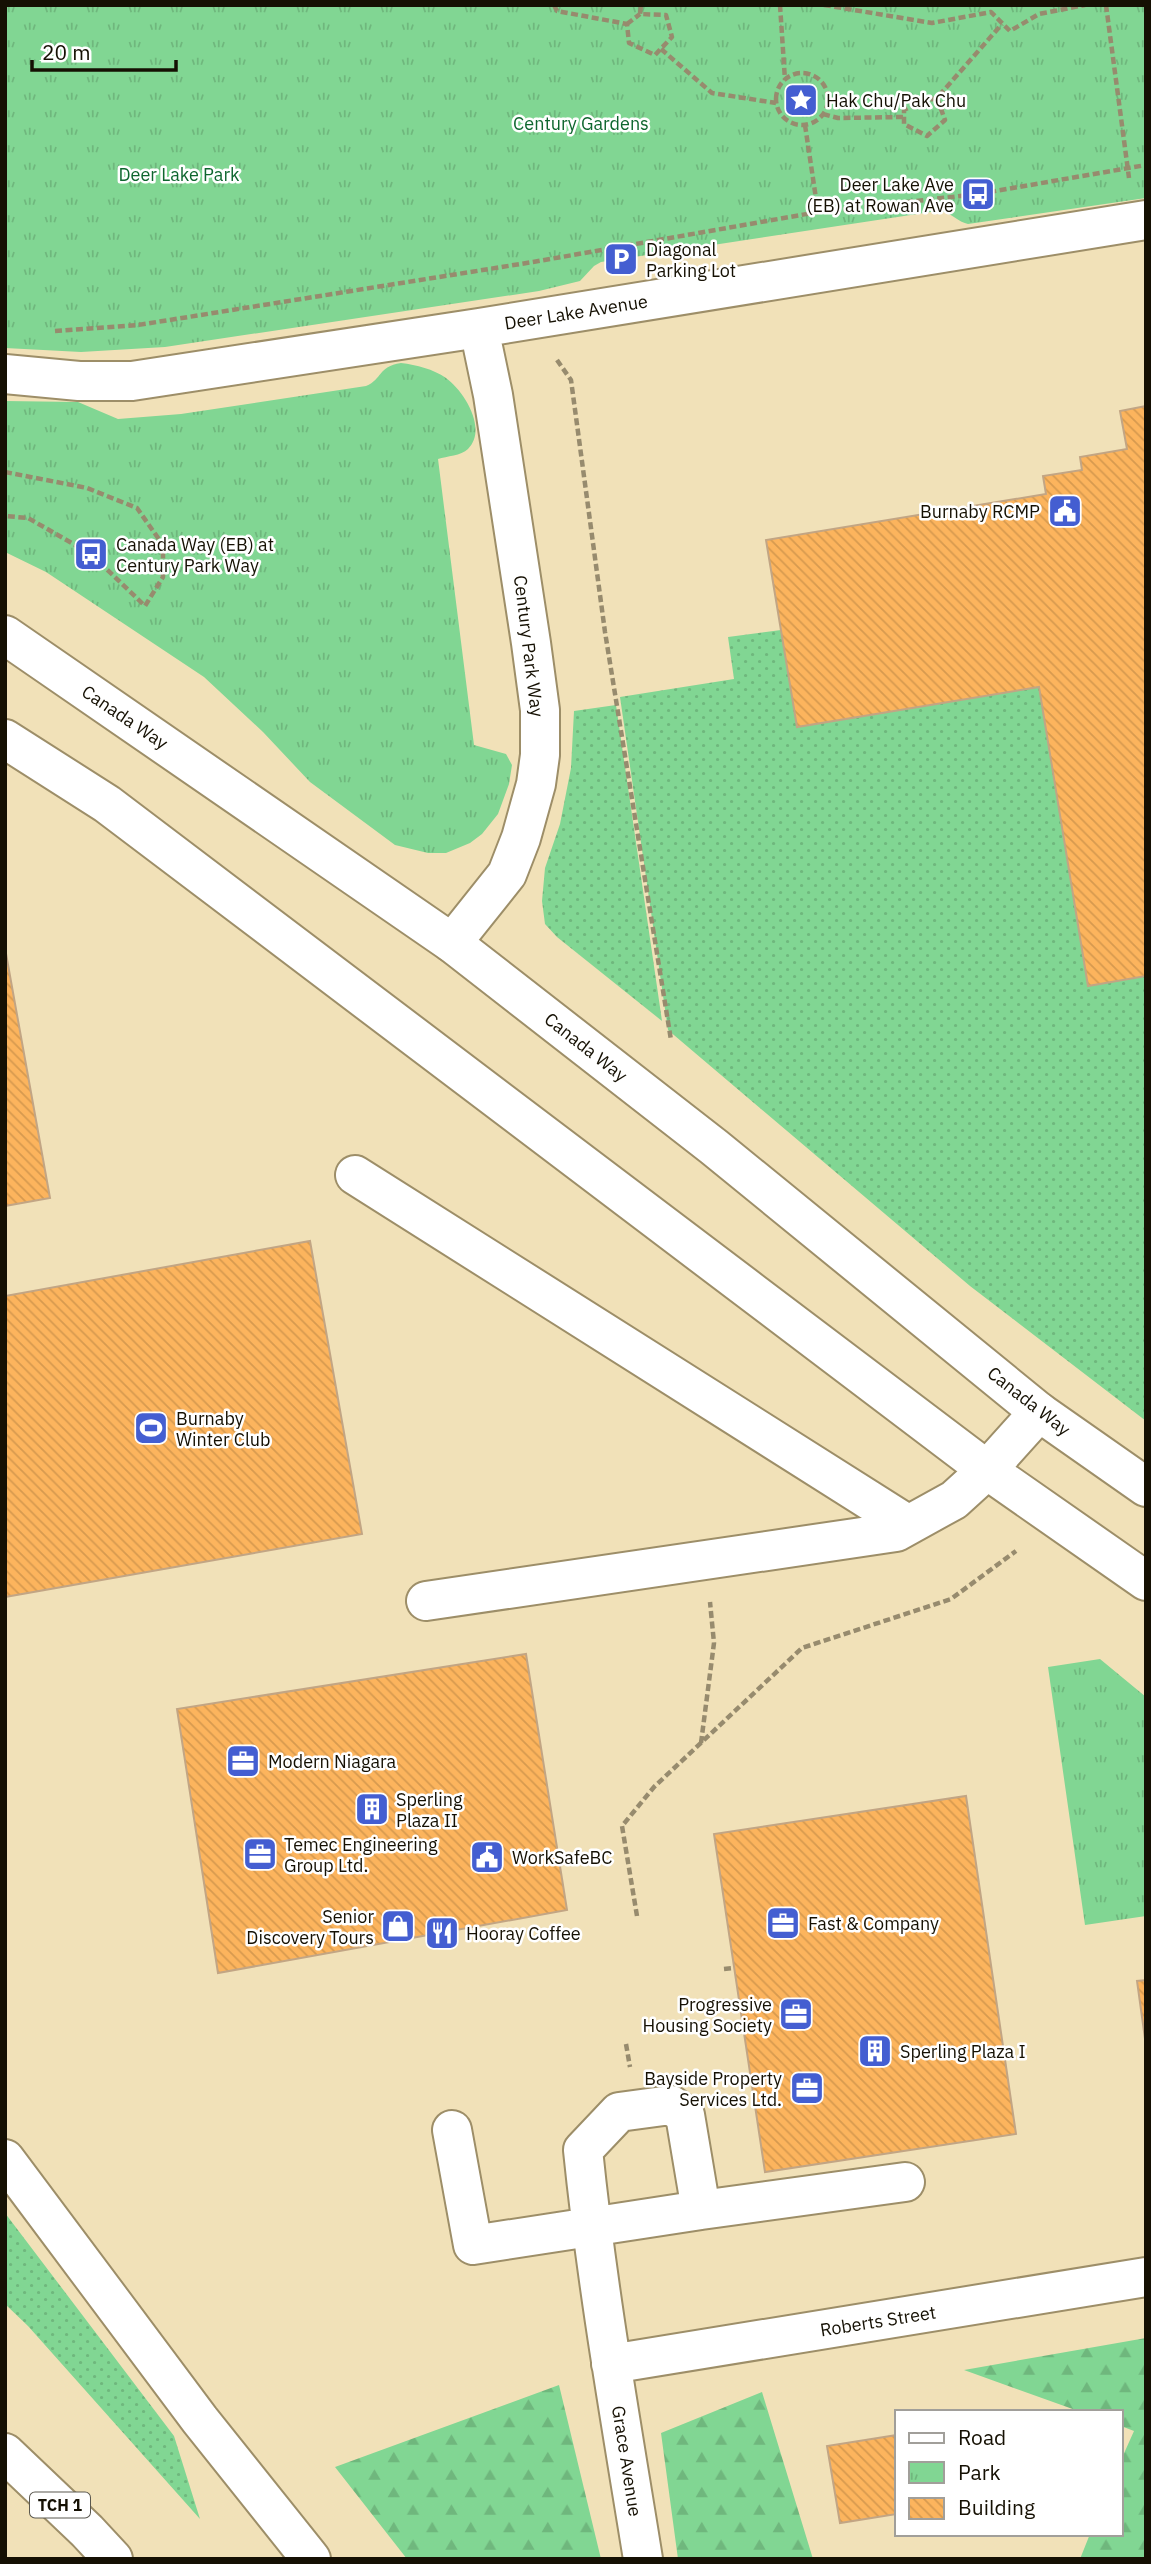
<svg xmlns="http://www.w3.org/2000/svg" width="1151" height="2564" viewBox="0 0 1151 2564" font-family="'IBM Plex Sans',sans-serif">
	<defs>
		<pattern id="grass-dots" width="8" height="8" patternUnits="userSpaceOnUse" patternTransform="scale(1.75)"><rect width="8" height="8" fill="#81d693"/><path d="M2 2h.1M6 6h.1" fill="none" stroke="#6fb77d" stroke-width="1.8" stroke-linecap="round"/></pattern>
		<pattern id="forest-firs" width="22" height="20" patternUnits="userSpaceOnUse" patternTransform="scale(1.75)"><rect width="22" height="20" fill="#81d693"/><path d="M5 1l3.5 6h-7zM16 11l3.5 6h-7z" fill="#6fb77d"/></pattern>
		<pattern id="park-tufts" width="24" height="20" patternUnits="userSpaceOnUse" patternTransform="scale(1.75)"><rect width="24" height="20" fill="#81d693"/><path d="M3 7l-1-3M5 7V3M7 7l1-3M15 17l-1-3M17 17v-4M19 17l1-3" fill="none" stroke="#6fb77d"/></pattern>
		<pattern id="building-back-hatch" width="6" height="6" patternUnits="userSpaceOnUse" patternTransform="scale(1.75)"><rect width="6" height="6" fill="#fcb45d"/><path d="M-1 5l2 2M0 0l6 6M5-1l2 2" fill="none" stroke="#d79a4f"/></pattern>
	</defs>
	<rect width="100%" height="100%" fill="#f1e1b8"/>
	<path fill="url(#grass-dots)" d="M781,630L1039,687L1088,985L1146,976V1421L970,1286L668,1030L620,697L734,679L728,637Z
		M616,705L662,1021L557,937L545,924L542,901L545,868L560,824L571,768L574,711Z
		M5,2213L174,2436L200,2519L28,2326L5,2304Z"/>
	<path fill="url(#forest-firs)" d="M1146,2338V2559H1080L1090,2534H1121V2460L1134,2431L1121,2426V2412H1081L964,2370Z
		M559,2385L601,2559H407L335,2467Z
		M762,2392L813,2559H678L661,2433Z"/>
	<path fill="url(#park-tufts)" d="M5,5H1146V198L968,224C955,221 953,212 937,211L601,262L594,266L580,281L539,291L165,347L81,352L5,348Z
		M401,363C417,365 433,369 446,378C464,391 488,429 468,449C461,456 447,456 438,459L474,745L506,754L512,765L509,784L498,814L482,834L470,843L446,853H428L395,845L310,782L263,732L204,677L46,572L5,552V401L78,402L118,419L181,414L366,386C383,379 377,367 401,363Z
		M1100,1659L1146,1697V1916L1085,1925L1048,1667Z"/>
	<path fill="url(#building-back-hatch)" stroke="#c2a584" stroke-width="2" d="M1146,406V976L1088,986L1039,687L797,727L766,540L1046,494L1043,476L1082,470L1080,457L1127,449L1120,411Z
		M5,948L50,1198L5,1206Z
		M310,1241L362,1534L5,1597V1296Z
		M526,1654L567,1910L218,1973L177,1709Z
		M966,1796L1016,2134L765,2172L714,1834Z
		M1146,1980V2046L1137,1981Z
		M897,2435V2514L840,2523L827,2446Z"/>
	<g fill="none" stroke-linecap="round" stroke-linejoin="round">
		<g stroke="#9d8e68" stroke-width="42">
			<path id="minor" d="M5,374L79,381H132L479,328L1146,220
				M452,943L507,874L521,838L536,784L540,755V710L531,643L493,395L479,328
				M355,1175L907,1524
				M426,1601L896,1532L954,1500L987,1470L1039,1412
				M452,2130L473,2245L701,2210L685,2115L671,2105L619,2112L583,2150C597,2287 621,2423 643,2559
				M701,2210L905,2182
				M611,2364L1146,2277"/>
		</g>
		<g stroke="#9d8e68" stroke-width="42">
			<path id="major" d="M5,635L452,943L714,1147L1039,1412L1146,1487
				M5,739L107,804L987,1470L1146,1581"/>
		</g>
		<g stroke="#9d8e68" stroke-width="42">
			<path id="highway" d="M5,2159L200,2420L311,2559
				M5,2453L87,2531L113,2559"/>
		</g>
		<path stroke="#978b6e" stroke-width="4.5" stroke-dasharray="7 3.5" stroke-linecap="butt" d="M554,5L557,11L627,24L629,43L655,55L672,37L666,15L640,14L641,5
			M780,5L785,80
			M824,5L932,23L991,12L1010,31L1039,14L1085,5
			M1106,5L1129,178
			M627,24L640,14
			M661,49L712,93L776,103
			M776 99a26 26 0 1 1 52 0a26 26 0 1 1-52 0Z
			M937,98L920,102L904,110V124L927,136L945,120L937,98L1002,24
			M823,114L838,118L904,117
			M805,125L818,212
			M55,331L138,325L533,262L818,212L978,194L1146,165
			M557,360L571,380L605,632L671,1040
			M5,472L87,488L137,508L163,545V577L145,606L91,554L28,518L5,516
			M701,1743L714,1643L710,1602
			M637,1916L622,1826L654,1787L802,1648L951,1599L1016,1551
			M437,1933L439,1949
			M724,1969L734,1968
			M626,2044L630,2067"/>
		<use href="#minor" stroke="#fff" stroke-width="38"/>
		<use href="#major" stroke="#fff" stroke-width="38"/>
		<use href="#highway" stroke="#fff" stroke-width="38"/>
	</g>
	<defs>
		<g id="sight-square" transform="scale(1.75)"><rect x="-9" y="-9" width="18" height="18" rx="4" fill="#445ed1" stroke="#fff"/><path d="M0-6L1.8-2.2L6-1.7L2.9 1.2L3.7 5.4L0 3.3L-3.7 5.4L-2.9 1.2L-6-1.7L-1.8-2.2Z" fill="#fff"/></g>
		<g id="bus-square" transform="scale(1.75)"><rect x="-9" y="-9" width="18" height="18" rx="4" fill="#445ed1" stroke="#fff"/><path d="M-5-6H5V4H4V6H2V4H-2V6H-4V4H-5ZM-3.5-4V0h7V-4ZM-3.5 1.2v1.5H-2V1.2ZM2 1.2v1.5H3.5V1.2Z" fill="#fff"/></g>
		<g id="parking-square" transform="scale(1.75)"><rect x="-9" y="-9" width="18" height="18" rx="4" fill="#445ed1" stroke="#fff"/><path d="M-3.5-5.5H1a3.5 3.5 0 0 1 0 7H-1V5.5H-3.5ZM-1-3.4V-.6H.8a1.4 1.4 0 0 0 0-2.8Z" fill="#fff"/></g>
		<g id="civic-square" transform="scale(1.75)"><rect x="-9" y="-9" width="18" height="18" rx="4" fill="#445ed1" stroke="#fff"/><path d="M-.6-6.5H3V-4.5H.6V-3L4-1V1h2V6H-6V1h2V-1L-.6-3ZM-1.2 2.5V6h2.4V2.5Z" fill="#fff"/></g>
		<g id="stadium-square" transform="scale(1.75)"><rect x="-9" y="-9" width="18" height="18" rx="4" fill="#445ed1" stroke="#fff"/><path d="M0-5a6.5 5 0 1 0 0 10a6.5 5 0 1 0 0-10ZM-3.5-1.8h7v3.6h-7Z" fill="#fff"/></g>
		<g id="office-square" transform="scale(1.75)"><rect x="-9" y="-9" width="18" height="18" rx="4" fill="#445ed1" stroke="#fff"/><path d="M-6-3h4V-5.5h4V-3h4V5H-6ZM-1-4.5V-3h2v-1.5ZM-6 0V1H6V0Z" fill="#fff"/></g>
		<g id="building-square" transform="scale(1.75)"><rect x="-9" y="-9" width="18" height="18" rx="4" fill="#445ed1" stroke="#fff"/><path d="M-4-6H4V6H1V3H-1V6H-4ZM-2.5-4.3h1.7v1.8h-1.7ZM.8-4.3h1.7v1.8H.8ZM-2.5-1h1.7V.8h-1.7ZM.8-1h1.7V.8H.8Z" fill="#fff"/></g>
		<g id="shop-square" transform="scale(1.75)"><rect x="-9" y="-9" width="18" height="18" rx="4" fill="#445ed1" stroke="#fff"/><path d="M-5-2.5h2.3a2.7 3.5 0 0 1 5.4 0H5L5.5 6h-11ZM-1.5-2.5h3a1.5 2.3 0 0 0-3 0Z" fill="#fff"/></g>
		<g id="restaurant-square" transform="scale(1.75)"><rect x="-9" y="-9" width="18" height="18" rx="4" fill="#445ed1" stroke="#fff"/><path d="M-5-6h1v4h1v-4h1v4h1v-4h1v5L-1.5 .5V6h-2V.5L-5-1ZM5-6V6H3V1.5H1.5Q1.5-4 5-6Z" fill="#fff"/></g>
	</defs>
	<g fill-rule="evenodd">
		<use href="#sight-square" x="801" y="100"/>
		<use href="#bus-square" x="978" y="194"/>
		<use href="#parking-square" x="621" y="259"/>
		<use href="#civic-square" x="1065" y="511"/>
		<use href="#bus-square" x="91" y="554"/>
		<use href="#stadium-square" x="151" y="1428"/>
		<use href="#office-square" x="243" y="1761"/>
		<use href="#building-square" x="372" y="1809"/>
		<use href="#office-square" x="260" y="1854"/>
		<use href="#civic-square" x="487" y="1857"/>
		<use href="#office-square" x="783" y="1923"/>
		<use href="#shop-square" x="398" y="1926"/>
		<use href="#restaurant-square" x="442" y="1933"/>
		<use href="#office-square" x="796" y="2014"/>
		<use href="#building-square" x="875" y="2051"/>
		<use href="#office-square" x="807" y="2088"/>
	</g>
	<g text-anchor="middle" dominant-baseline="central" stroke-width="5" stroke-linejoin="round" paint-order="stroke">
		<rect fill="#fff" stroke="#5b584f" stroke-width="2" x="30" y="2492.5" width="60" height="25" rx="5"/>
		<g font-size="16" font-weight="bold" fill="#151003">
			<text x="60" y="2505">TCH 1</text>
		</g>
		<g font-size="18" fill="#151003" stroke="#fff" text-anchor="start">
			<text x="826" y="100">Hak Chu/Pak Chu</text>
			<text x="954" y="184" text-anchor="end">Deer Lake Ave<tspan x="954" dy="21">(EB) at Rowan Ave</tspan></text>
			<text x="646" y="249">Diagonal<tspan x="646" dy="21">Parking Lot</tspan></text>
			<text x="1040" y="511" text-anchor="end">Burnaby RCMP</text>
			<text x="116" y="544">Canada Way (EB) at<tspan x="116" dy="21">Century Park Way</tspan></text>
			<text x="176" y="1418">Burnaby<tspan x="176" dy="21">Winter Club</tspan></text>
			<text x="268" y="1761">Modern Niagara</text>
			<text x="396" y="1799">Sperling<tspan x="396" dy="21">Plaza II</tspan></text>
			<text x="284" y="1844">Temec Engineering<tspan x="284" dy="21">Group Ltd.</tspan></text>
			<text x="512" y="1857">WorkSafeBC</text>
			<text x="374" y="1916" text-anchor="end">Senior<tspan x="374" dy="21">Discovery Tours</tspan></text>
			<text x="808" y="1923">Fast &amp; Company</text>
			<text x="466" y="1933">Hooray Coffee</text>
			<text x="772" y="2004" text-anchor="end">Progressive<tspan x="772" dy="21">Housing Society</tspan></text>
			<text x="900" y="2051">Sperling Plaza I</text>
			<text x="782" y="2078" text-anchor="end">Bayside Property<tspan x="782" dy="21">Services Ltd.</tspan></text>
		</g>
		<g font-size="18" fill="#0e662e" stroke="#fff">
			<text x="581" y="123">Century Gardens</text>
			<text x="179" y="174">Deer Lake Park</text>
		</g>
		<g font-size="18" fill="#151003" stroke="#fff">
			<text transform="translate(576 312) rotate(-9)">Deer Lake Avenue</text>
			<text transform="translate(529 646) rotate(83)">Century Park Way</text>
			<text transform="translate(125 717) rotate(34)">Canada Way</text>
			<text transform="translate(586 1047) rotate(38)">Canada Way</text>
			<text transform="translate(1029 1401) rotate(38)">Canada Way</text>
			<text transform="translate(878 2321) rotate(-9)">Roberts Street</text>
			<text transform="translate(627 2461) rotate(81)">Grace Avenue</text>
		</g>
	</g>
	<rect width="1151" height="2564" fill="none" stroke="#151003" stroke-width="14"/>
	<rect x="895" y="2410" width="228" height="126" fill="#ffffff" stroke="#a19f9a" stroke-width="2"/>
	<rect x="909" y="2433" width="35" height="10" fill="#ffffff" stroke="#a19f9a" stroke-width="2"/>
	<text x="958" y="2445" font-size="21" fill="#151003">Road</text>
	<rect x="909" y="2462" width="35" height="21" fill="url(#park-tufts)" stroke="#a19f9a" stroke-width="2"/>
	<text x="958" y="2480" font-size="21" fill="#151003">Park</text>
	<rect x="909" y="2498" width="35" height="21" fill="url(#building-back-hatch)" stroke="#a19f9a" stroke-width="2"/>
	<text x="958" y="2515" font-size="21" fill="#151003">Building</text>
	<path d="M32 60v10h144v-10" fill="none" stroke="#151003" stroke-width="3.5"/>
	<text x="42" y="60" font-size="21" fill="#151003" stroke="#ffffff" stroke-width="5" paint-order="stroke">20 m</text>
</svg>
